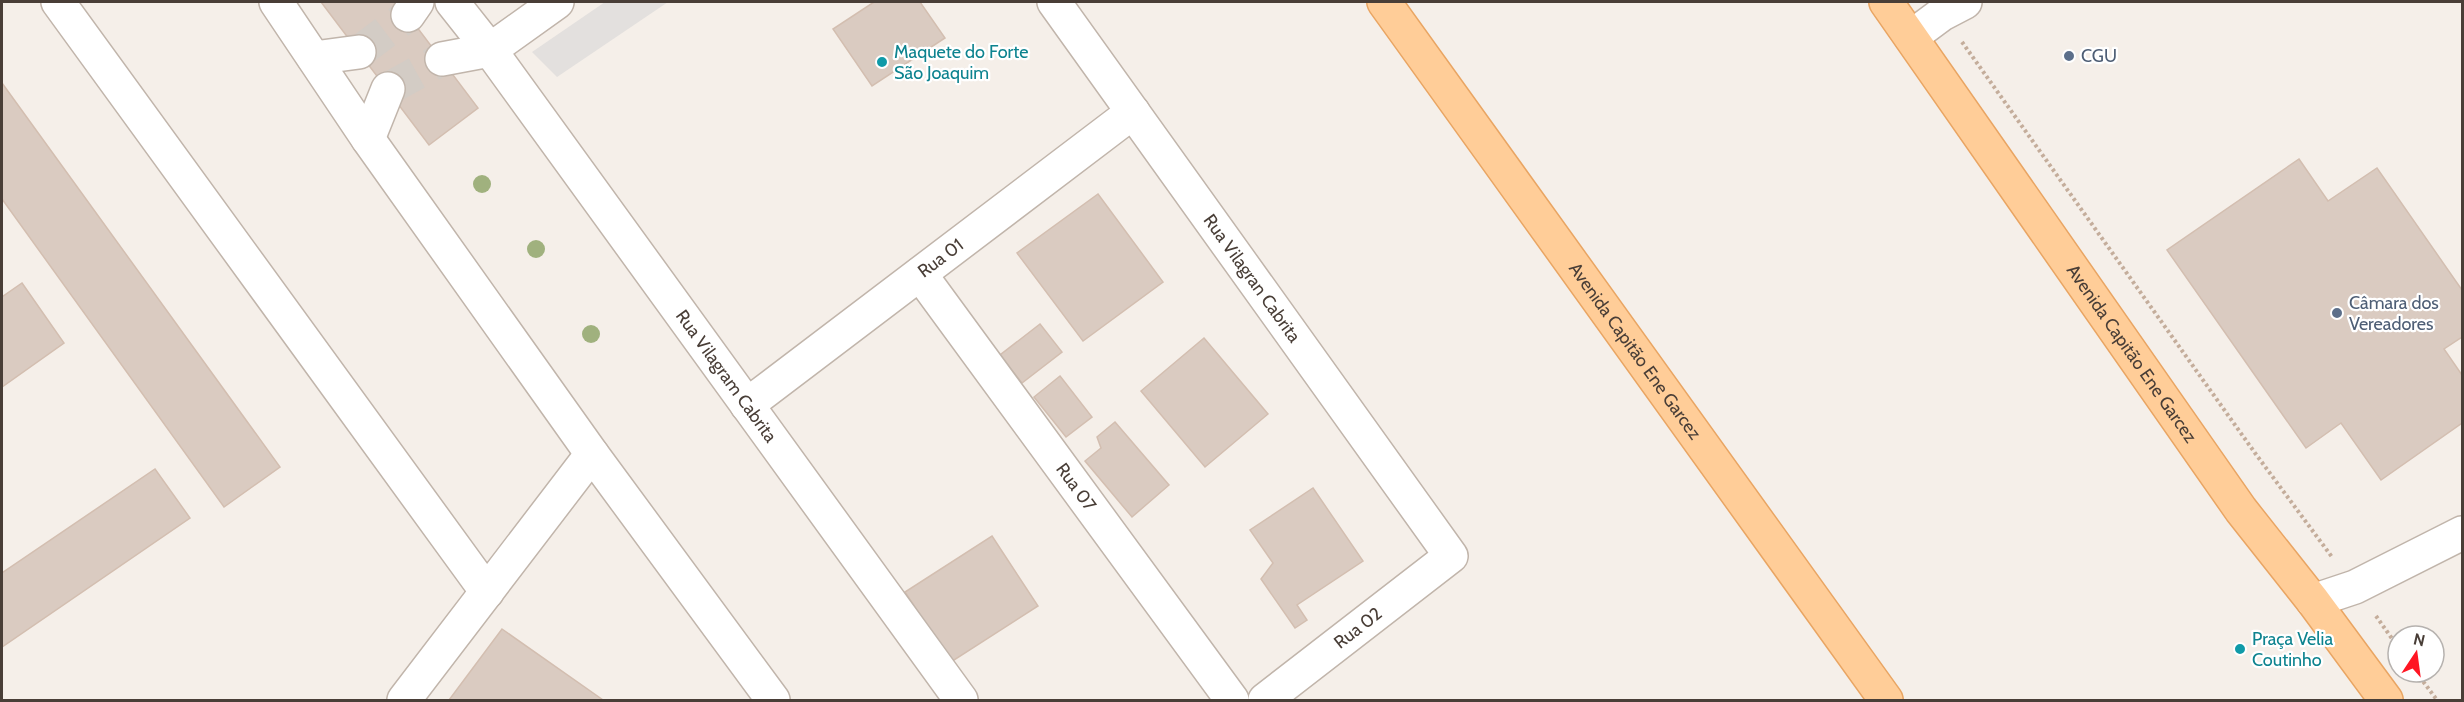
<svg xmlns="http://www.w3.org/2000/svg" width="2464" height="702" viewBox="0 0 2464 702" font-family="Cabin,sans-serif">
	<rect width="100%" height="100%" fill="#f5efe9"/>
	<path fill="#e3e0de" d="M605,2H668L557,77L532,52Z"/>
	<path fill="#dacbc1" stroke="#d3beb0" stroke-width="1.5" d="M321,2H398L478,108L429,145Z
		M874,2H920L945,38L872,86L833,29Z
		M2,83L280,467L224,507L2,199Z
		M2299,159L2328,201L2377,168L2462,290V337L2444,349L2462,375V423L2381,480L2341,423L2306,448L2167,250Z
		M1098,194L1163,282L1083,341L1017,253Z
		M22,283L64,343L2,387V297Z
		M1040,324L1062,352L1022,383L1000,355Z
		M1204,338L1268,414L1205,467L1141,391Z
		M1060,376L1092,417L1066,437L1034,397Z
		M1115,422L1169,485L1132,517L1085,461L1101,448L1097,437Z
		M155,469L190,518L2,647V573Z
		M1313,488L1363,561L1297,605L1307,620L1295,628L1261,579L1273,563L1250,530Z
		M992,536L1038,606L951,662L905,592Z
		M502,629L603,700H449Z"/>
	<g fill="none" stroke-linecap="round" stroke-linejoin="round">
		<path stroke="#d3ccc5" stroke-width="33" stroke-dasharray="33 16" stroke-linecap="butt" d="M359,52L408,15
			M388,89L442,59"/>
		<g stroke="#c1b5ab" stroke-width="36">
			<g id="minor">
				<path d="M58,2L487,592"/>
				<path d="M276,2L368,139L592,454L773,700"/>
				<path id="s1" d="M452,2L490,50L961,700"/>
				<path id="s2" d="M1054,2L1451,556L1265,700"/>
				<path d="M408,15L417,2"/>
				<path d="M1911,37L1942,14L1965,2"/>
				<path d="M314,58L359,52"/>
				<path d="M442,59L490,50L557,2"/>
				<path d="M368,139L388,89"/>
				<path id="s3" d="M920,274L1232,700"/>
				<path id="s4" d="M747,405L1133,112"/>
				<path d="M2313,601L2355,587L2462,533"/>
				<path d="M404,700L592,454"/>
			</g>
		</g>
		<g stroke="#e9a563" stroke-width="36">
			<g id="major">
				<path id="s5" d="M1384,2L1886,700"/>
				<path id="s6" d="M1886,2L2241,510L2313,601L2386,700"/>
			</g>
		</g>
		<path stroke="#c4ad9b" stroke-width="4" stroke-dasharray="3 3" stroke-linecap="butt" d="M1962,42L2255,453L2332,557
			M2376,616L2398,647
			M2416,672L2437,700"/>
		<use href="#minor" stroke="#fff" stroke-width="33"/>
		<use href="#major" stroke="#ffcd98" stroke-width="33"/>
	</g>
	<g fill="#a0b17e">
		<circle cx="482" cy="184" r="9"/>
		<circle cx="536" cy="249" r="9"/>
		<circle cx="591" cy="334" r="9"/>
	</g>
	<g fill="#5c6f8a" stroke="#fff" stroke-width="2">
		<circle cx="2069" cy="56" r="6"/>
		<circle cx="2337" cy="313" r="6"/>
	</g>
	<g fill="#0f9aa8" stroke="#fff" stroke-width="2">
		<circle cx="882" cy="62" r="6"/>
		<circle cx="2240" cy="649" r="6"/>
	</g>
	<g text-anchor="middle" dominant-baseline="central" stroke-width="4.5" stroke-linejoin="round" paint-order="stroke">
		<g font-size="18" fill="#0d838f" stroke="#fff" text-anchor="start">
			<text x="894" y="52">Maquete do Forte<tspan x="894" dy="21">São Joaquim</tspan></text>
			<text x="2252" y="639">Praça Velia<tspan x="2252" dy="21">Coutinho</tspan></text>
		</g>
		<g font-size="18" fill="#4e5e75" stroke="#fff" text-anchor="start">
			<text x="2081" y="56">CGU</text>
			<text x="2349" y="303">Câmara dos<tspan x="2349" dy="21">Vereadores</tspan></text>
		</g>
		<g font-size="18" fill="#493e37" stroke="#fff">
			<text stroke="none"><textPath href="#s4" startOffset="243">Rua 01</textPath></text>
			<text stroke="none"><textPath href="#s2" startOffset="340">Rua Vilagran Cabrita</textPath></text>
			<text stroke="none"><textPath href="#s5" startOffset="430">Avenida Capitão Ene Garcez</textPath></text>
			<text stroke="none"><textPath href="#s6" startOffset="429">Avenida Capitão Ene Garcez</textPath></text>
			<text stroke="none"><textPath href="#s1" startOffset="464">Rua Vilagram Cabrita</textPath></text>
			<text stroke="none"><textPath href="#s3" startOffset="264">Rua 07</textPath></text>
			<text transform="translate(1358 628) rotate(-38)">Rua 02</text>
		</g>
	</g>
	<rect width="2464" height="702" fill="none" stroke="#493e37" stroke-width="6"/>
	<g transform="translate(2416 654) rotate(13)"><circle r="28" fill="#ffffff" stroke="#b6b2af" stroke-width="1.5"/>
	<path d="M0-4.5L10 22L0 15L-10 22Z" fill="#ff1623"/>
	<text y="-9" font-size="16" font-weight="bold" text-anchor="middle" fill="#493e37">N</text>
	</g>
</svg>
